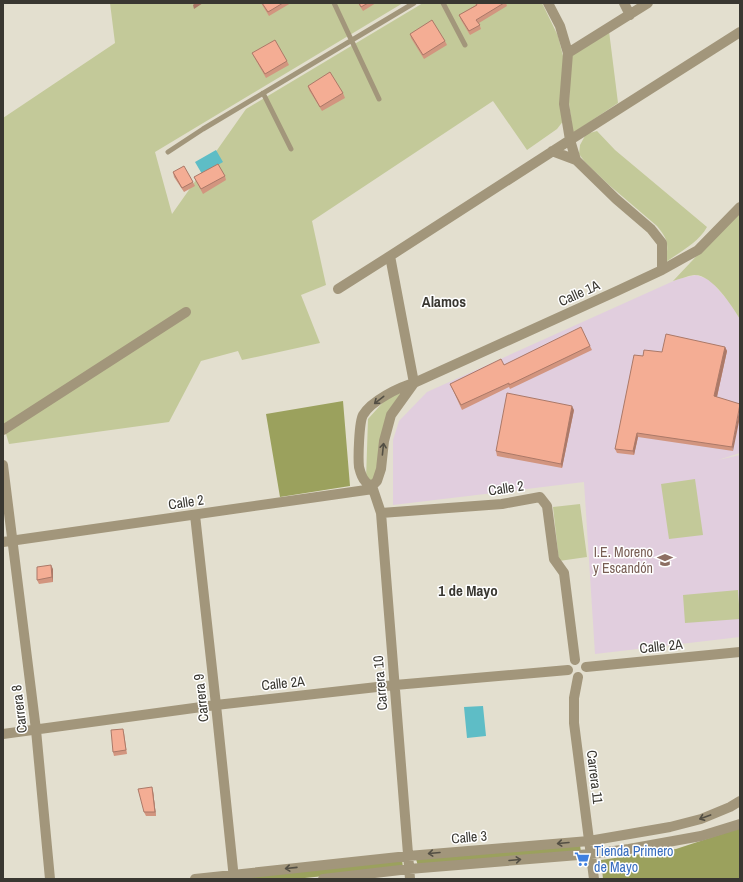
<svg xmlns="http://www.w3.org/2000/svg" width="743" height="882" viewBox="0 0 743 882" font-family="'Archivo Narrow',sans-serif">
	<rect width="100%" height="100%" fill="#e3dfcf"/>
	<path fill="#e1cede" d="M696,275L710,280L730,303L740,319V453L718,460L740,455V637L595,654L584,482L393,505V440L399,421L427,392L678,279Z"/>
	<path fill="#c3c999" d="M110,3H403L155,152L172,214L246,109L423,3H542L558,36L563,56L564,120L557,129L527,150L493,101L312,221L326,285L301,295L320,343L242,360L238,351L201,361L169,422L9,444L3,424V118L115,43Z
		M609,31L618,103L573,133L569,103L571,56Z
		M597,131L615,150L707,227C698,243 681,251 666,262C668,243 669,241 657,226L609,185L585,162L579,154L580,145L586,134Z
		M740,210V319C732,306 712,274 694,275C687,276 680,279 673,281Z
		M405,391L389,412L375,480H366L368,419L386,399Z
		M695,479L703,535L669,539L661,484Z
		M580,504L587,557L559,561L553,507Z
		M738,590L740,619L685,623L683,595Z"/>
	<path fill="#9ba15d" d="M343,401L350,486L280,497L266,414Z
		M740,828V879H603L601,860L676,849Z
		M580,845L581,852L418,866L416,859Z
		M402,859L403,868L295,879H244V877Z"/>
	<path fill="#5ebdc6" d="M216,150L223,162L202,174L195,162Z
		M483,706L486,736L467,738L464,707Z"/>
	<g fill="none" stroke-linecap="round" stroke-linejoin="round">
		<path stroke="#a2967b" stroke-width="5" d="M334,3L379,99
			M443,3L465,45
			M263,93L291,149
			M168,152L203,129L414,3"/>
		<path stroke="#a2967b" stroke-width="10" d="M548,3L560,26L568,53L564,104L570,140L576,160
			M624,3L630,15
			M568,53L648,3
			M552,151L576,160L616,199L651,229L662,243V270
			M390,256L414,383
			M338,289L390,256L570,140L740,32
			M3,430L186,312
			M3,465L36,730L50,879
			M372,486L377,481L381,469L384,441L391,415L414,383
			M381,513L502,504L540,497L547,506L554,559L564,573L575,660
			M195,515L216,705L234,879
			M3,542L373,489
			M586,667L740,652
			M578,677L574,698V723L594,879
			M3,734L216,705L395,685L568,670
			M195,879L408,856L589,841L670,827L701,819L730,807L740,801
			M323,879L409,869L591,854L629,849L701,836L740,824
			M410,879L381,513L372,486C370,485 366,483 365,481C362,478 360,471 359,467C358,458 359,422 363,415C371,401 399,387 414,383L617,291L662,270L698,250L740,207"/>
	</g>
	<path fill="#d2957f" d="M261,3H291L269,16Z
		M358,3H376L363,11Z
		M475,3H506L507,6L479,23L481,29L470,35L461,20L459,15L476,5Z
		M410,34L445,41L447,45L424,59L411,38Z
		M252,53L287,61L289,65L266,78L254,57Z
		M308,86L343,93L345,98L322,111L309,90Z
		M173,172L193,182L195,186L184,192L174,177Z
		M225,176L226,180L203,194L196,181L194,177Z
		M590,346L592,350L510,389L509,387L462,410L450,384L504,365Z
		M725,347L727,351L717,397L733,451L638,437L634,455L617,453L615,449L643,356L662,352Z
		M574,410L562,468L497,456L496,451Z
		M53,569V582L39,584L37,580Z
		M124,733L127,754L114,756L113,752Z
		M153,791L156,816H146L144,812Z"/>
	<path fill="#ab7968" d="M195,3H203L194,9L193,5Z
		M725,347L727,351L716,401L714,396Z
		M572,406L574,410L562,468L561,464Z
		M740,406V417L733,451L732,447Z
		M637,433L638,437L634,455L633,451Z
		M51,565L53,569V582L52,577Z
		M152,787L153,791L156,816L155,812Z"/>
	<path fill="#f4ad94" stroke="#ab7968" d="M262,3H283L268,12Z
		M359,3H368L361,7Z
		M476,3H504L476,20L480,25L469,31L459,15L477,5Z
		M432,20L445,41L423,55L410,34Z
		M275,40L287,61L265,74L252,53Z
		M330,72L343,93L320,107L308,86Z
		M218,164L225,176L201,189L194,177Z
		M184,166L193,182L182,188L173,172Z
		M581,327L590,346L509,385V383L461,405L450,384L501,359L504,365Z
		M666,334L725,347L714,396L740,404L732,447L637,433L633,451L615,449L634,355L643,356L644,350L662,352Z
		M507,393L572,406L561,464L496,451Z
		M51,565L52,577L37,580V567Z
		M123,729L126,750L113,752L111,730Z
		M152,787L155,812H144L138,789Z"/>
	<defs><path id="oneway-shaft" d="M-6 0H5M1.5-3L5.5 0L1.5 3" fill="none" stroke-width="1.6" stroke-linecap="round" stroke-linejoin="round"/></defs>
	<g stroke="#534f44">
		<use href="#oneway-shaft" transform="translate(379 400) rotate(142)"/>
		<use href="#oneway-shaft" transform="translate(383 449) rotate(-84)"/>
		<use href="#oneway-shaft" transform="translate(705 817) rotate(160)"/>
		<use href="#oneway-shaft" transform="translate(563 843) rotate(175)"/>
		<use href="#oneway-shaft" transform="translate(434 853) rotate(175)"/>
		<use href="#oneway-shaft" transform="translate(515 860) rotate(-5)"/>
		<use href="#oneway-shaft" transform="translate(291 868) rotate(174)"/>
	</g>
	<defs>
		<g id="school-bare" transform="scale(1.2)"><path d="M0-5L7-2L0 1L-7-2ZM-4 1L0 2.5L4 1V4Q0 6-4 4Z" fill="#8d6e63" stroke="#fff" stroke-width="2.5" paint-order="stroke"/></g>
		<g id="supermarket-bare" transform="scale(1.2)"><path d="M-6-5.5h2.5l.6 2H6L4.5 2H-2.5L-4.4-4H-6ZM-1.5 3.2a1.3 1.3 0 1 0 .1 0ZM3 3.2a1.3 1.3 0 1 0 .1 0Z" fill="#3f7fe0" stroke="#fff" stroke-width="2.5" paint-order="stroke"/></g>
	</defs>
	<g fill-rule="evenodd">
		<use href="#school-bare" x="665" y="560"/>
		<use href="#supermarket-bare" x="582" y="859"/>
	</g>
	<g text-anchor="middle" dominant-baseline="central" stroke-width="3" stroke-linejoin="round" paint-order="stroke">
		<g font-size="14" fill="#393731" stroke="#fff">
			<text transform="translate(579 293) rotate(-24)">Calle 1A</text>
			<text transform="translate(506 488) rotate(-8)">Calle 2</text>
			<text transform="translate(186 502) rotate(-8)">Calle 2</text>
			<text transform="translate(661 646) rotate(-6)">Calle 2A</text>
			<text transform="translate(283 683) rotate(-6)">Calle 2A</text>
			<text transform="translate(380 683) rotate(-95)">Carrera 10</text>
			<text transform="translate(201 698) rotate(-96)">Carrera 9</text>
			<text transform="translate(19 709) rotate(-97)">Carrera 8</text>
			<text transform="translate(595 777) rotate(83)">Carrera 11</text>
			<text transform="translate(469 837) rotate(-5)">Calle 3</text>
		</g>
		<g font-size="14" fill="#785e54" stroke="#fff" text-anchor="end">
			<text x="653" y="552">I.E. Moreno<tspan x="653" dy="16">y Escandón</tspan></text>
		</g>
		<g font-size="14" fill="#366cbe" stroke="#fff" text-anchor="start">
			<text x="594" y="851">Tienda Primero<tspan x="594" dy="16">de Mayo</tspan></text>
		</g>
		<g font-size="15" font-weight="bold" fill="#393731" stroke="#fff">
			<text x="444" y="301">Alamos</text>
			<text x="468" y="590">1 de Mayo</text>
		</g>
	</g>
	<rect width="743" height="882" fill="none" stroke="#393731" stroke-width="8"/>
</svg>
